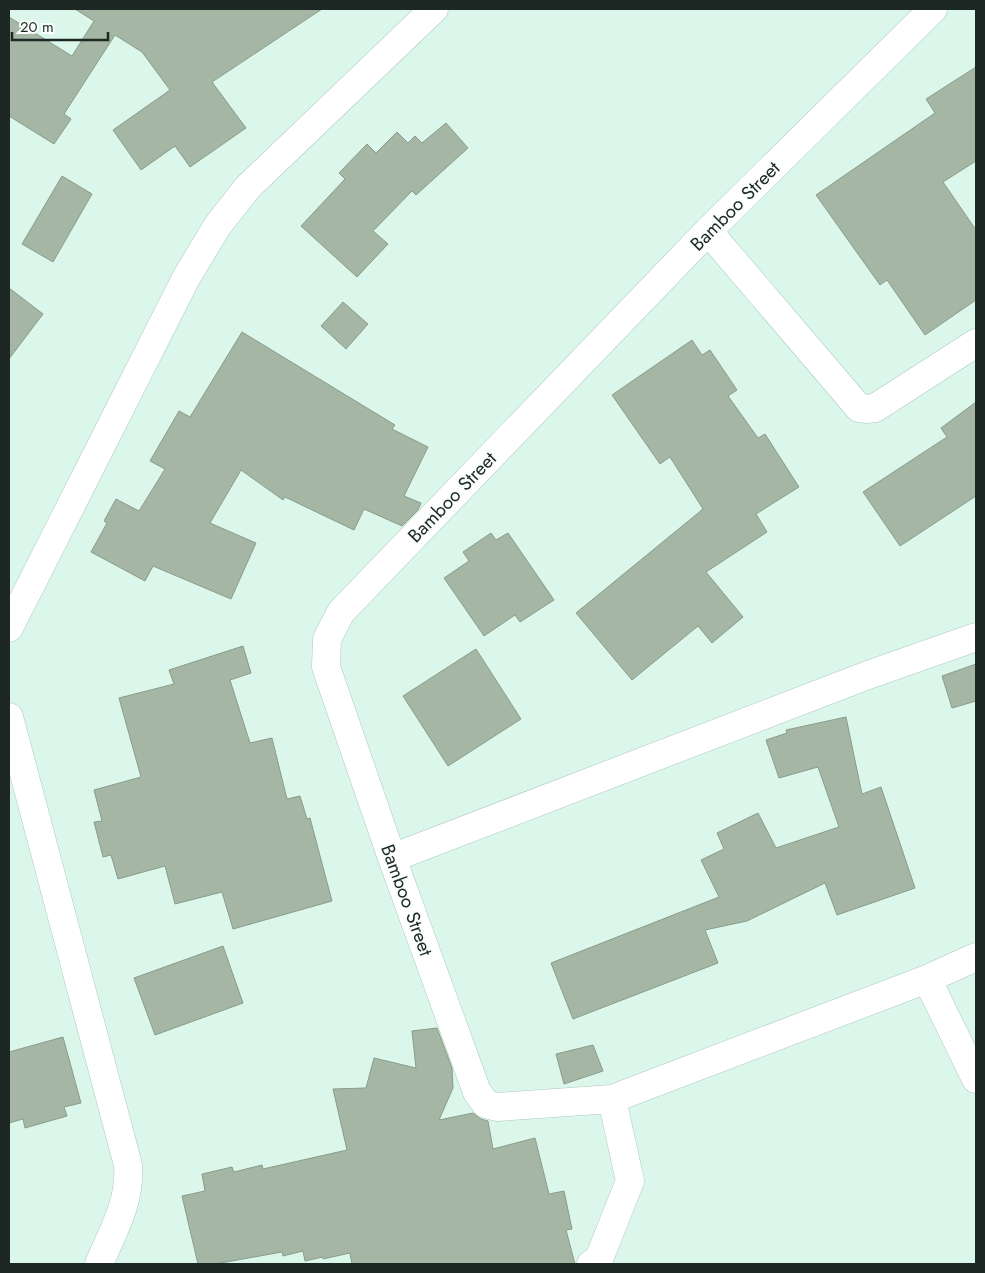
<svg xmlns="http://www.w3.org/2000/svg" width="985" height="1273" viewBox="0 0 985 1273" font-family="Jost,sans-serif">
	<rect width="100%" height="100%" fill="#dbf7eb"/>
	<path fill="#a5b7a4" stroke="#8a9c89" d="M75,9H322L212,82L246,128L190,167L175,146L141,170L113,130L170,90L142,52L115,35L64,114L71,119L54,144L9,116V17L72,56L94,21Z
		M976,67V161L943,182L976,230V300L925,335L887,280L880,285L816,195L935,113L926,99Z
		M446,123L468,148L416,195L412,191L373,231L388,244L357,277L301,226L345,179L339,173L367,144L376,153L397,132L408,143L415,136L422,143Z
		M62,176L92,194L53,262L22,244Z
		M9,288L43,314L9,359Z
		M343,302L368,324L346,349L321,326Z
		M242,332L395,425L392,429L428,447L404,496L421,503L418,510L402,526L364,509L354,530L285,497L283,500L241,470L210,523L256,543L231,599L153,566L145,581L91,552L107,523L104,521L116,499L139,511L165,469L150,461L179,411L190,417Z
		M692,340L702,355L710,350L737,390L728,396L758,438L765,434L799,487L756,514L767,532L706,572L743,617L712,643L698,626L632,680L576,613L703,509L670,457L660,464L612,395Z
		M976,402V496L900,546L863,492L947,437L941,428Z
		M491,533L496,540L508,533L554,600L520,622L515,615L484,636L444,578L469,561L463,552Z
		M243,646L251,673L230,680L250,743L272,738L287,799L300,796L307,819L310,818L332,901L233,929L222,892L175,904L165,866L118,879L111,855L103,857L94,822L102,821L94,790L141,777L119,698L174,684L169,670Z
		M476,649L521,719L448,766L403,696Z
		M976,664V701L952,708L942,676Z
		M846,717L862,794L881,787L915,888L837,915L825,883L747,921L705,930L718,963L573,1019L551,963L719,897L701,860L724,849L717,833L758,813L776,848L839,827L818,767L779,778L766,740L787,733L786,730Z
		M223,946L243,1003L155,1035L134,978Z
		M437,1028L452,1068L453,1088L439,1120L473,1113L481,1119L488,1121L493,1149L535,1138L549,1194L564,1191L572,1229L566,1230L575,1264H352L350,1253L323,1259V1257L305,1261L303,1251L283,1256L282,1252L215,1264H198L182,1196L205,1191L202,1174L232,1167L234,1172L262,1165L263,1169L347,1150L333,1089L366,1088L374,1058L416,1068L412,1031Z
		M63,1037L81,1103L64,1107L67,1116L25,1128L23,1119L9,1123V1052Z
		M593,1045L603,1071L564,1084L556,1054Z"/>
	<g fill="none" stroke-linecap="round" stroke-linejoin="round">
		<g stroke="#aec9be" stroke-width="29">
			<path id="minor" d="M933,9L708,231L341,612L327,639L326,667L392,858L477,1092L486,1104L497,1107L612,1099L927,979L976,957
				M708,231L859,408L866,409L875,408L976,343
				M9,628L186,278L218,225L248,187L434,9
				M9,717L128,1165C131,1201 113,1231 99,1264
				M392,858L868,675L976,637
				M927,979L976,1079
				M591,1264L599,1259L630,1181L612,1099"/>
		</g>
		<use href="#minor" stroke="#fff" stroke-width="28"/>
	</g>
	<g text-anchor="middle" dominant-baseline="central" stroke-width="4" stroke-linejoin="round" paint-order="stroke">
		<g font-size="19" fill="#1d2723" stroke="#f9fefc">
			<text transform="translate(735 206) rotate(-45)">Bamboo Street</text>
			<text transform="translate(452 497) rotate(-46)">Bamboo Street</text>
			<text transform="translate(407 900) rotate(70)">Bamboo Street</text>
		</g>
	</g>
	<rect width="985" height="1273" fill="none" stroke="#1d2723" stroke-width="20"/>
	<path d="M12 32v8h96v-8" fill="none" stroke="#1d2723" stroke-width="2.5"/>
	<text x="20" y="32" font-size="15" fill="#1d2723" stroke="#f9fefc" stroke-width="4" paint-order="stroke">20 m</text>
</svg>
